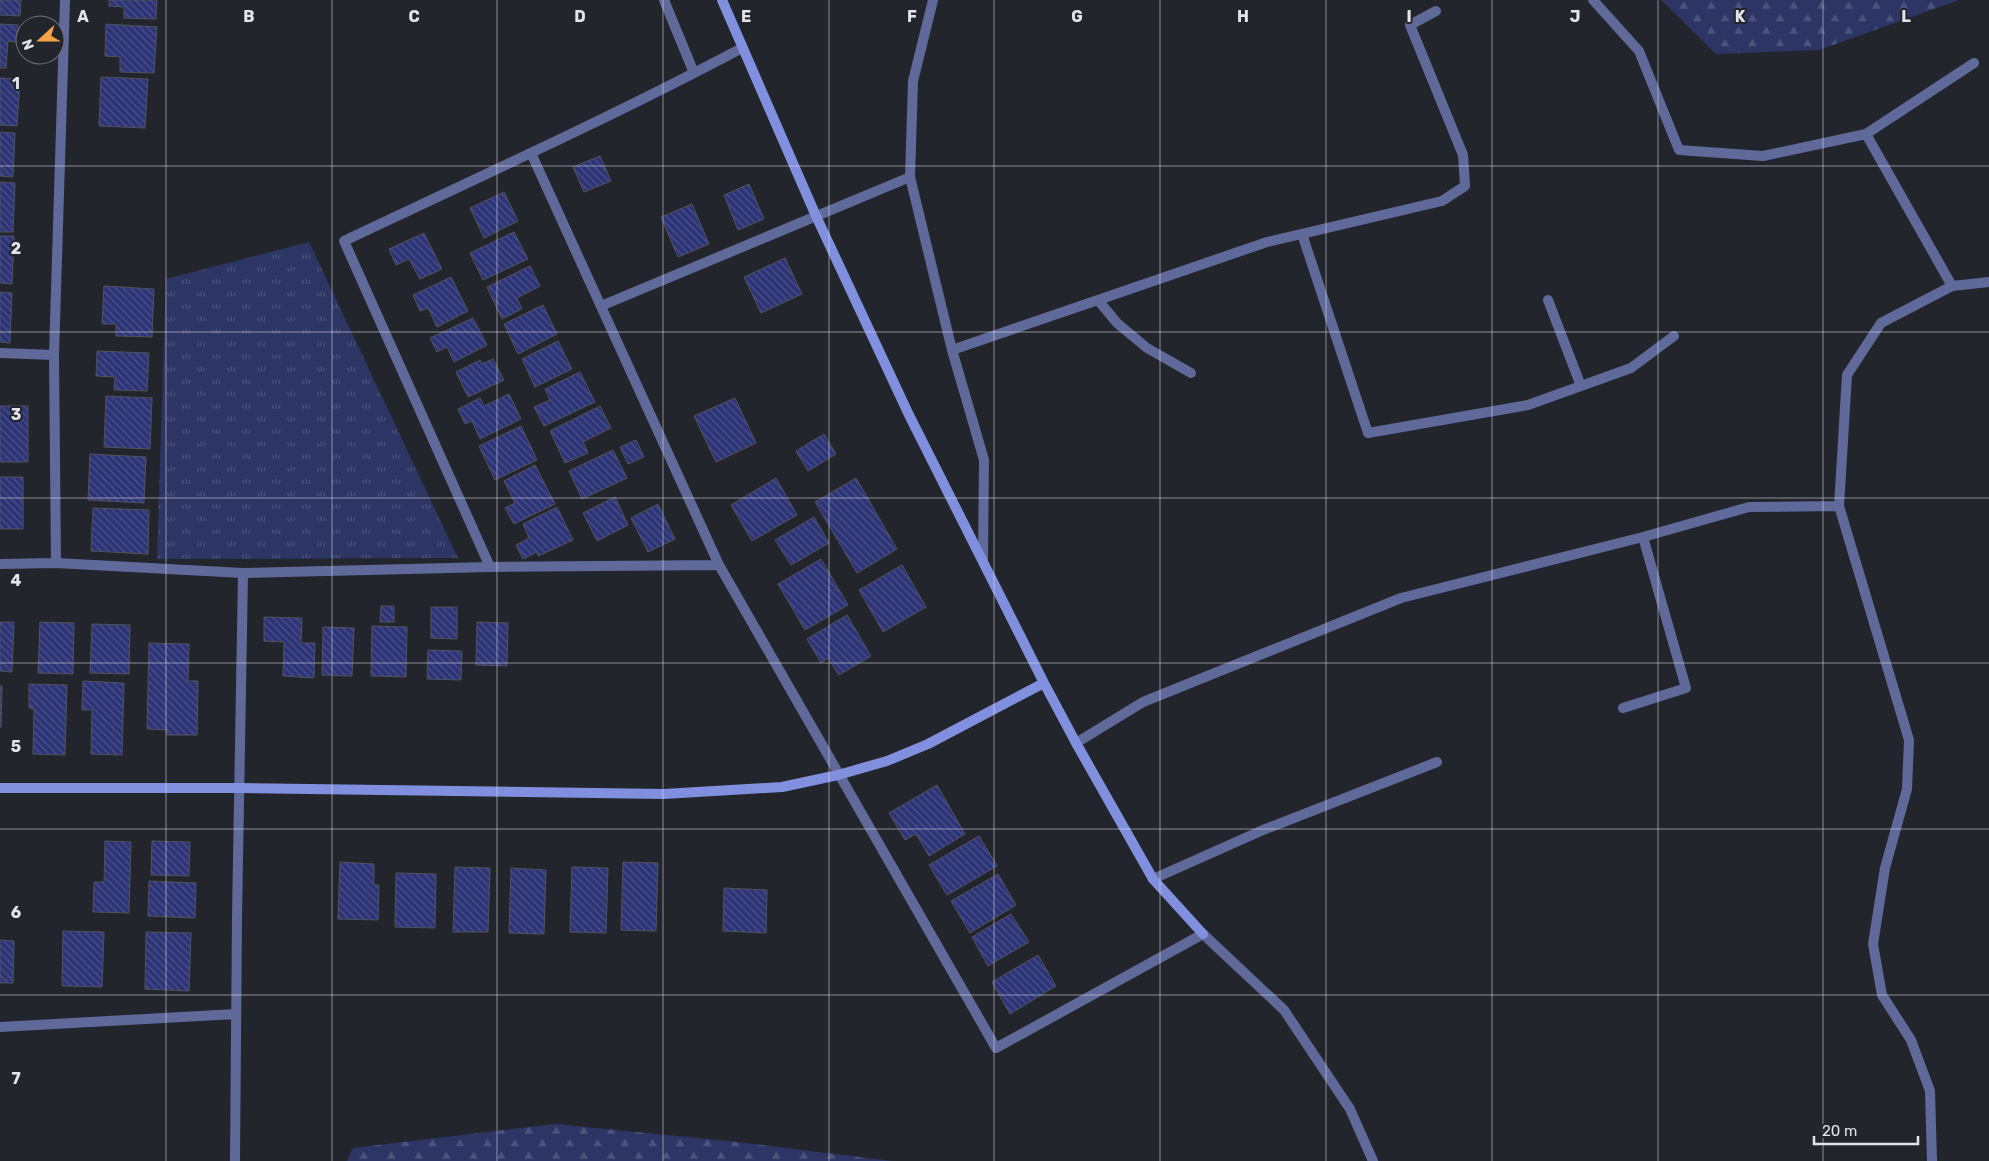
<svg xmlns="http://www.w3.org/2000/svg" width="1989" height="1161" viewBox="0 0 1989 1161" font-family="Rubik,sans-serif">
	<defs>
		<pattern id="forest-firs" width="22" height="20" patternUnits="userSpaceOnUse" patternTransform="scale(1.25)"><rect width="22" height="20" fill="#2d3565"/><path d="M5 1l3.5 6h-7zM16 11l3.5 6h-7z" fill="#4b527b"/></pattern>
		<pattern id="park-tufts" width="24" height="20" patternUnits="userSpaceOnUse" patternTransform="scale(1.25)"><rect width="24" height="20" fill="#2d3565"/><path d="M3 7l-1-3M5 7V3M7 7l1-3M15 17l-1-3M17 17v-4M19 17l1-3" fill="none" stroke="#4b527b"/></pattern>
		<pattern id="building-back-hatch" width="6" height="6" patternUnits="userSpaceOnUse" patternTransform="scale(1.25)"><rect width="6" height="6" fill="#2d3476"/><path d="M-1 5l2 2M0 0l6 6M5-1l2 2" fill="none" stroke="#4b518a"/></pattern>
	</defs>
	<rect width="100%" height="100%" fill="#23252d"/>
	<path fill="url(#forest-firs)" d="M1661,0H1959L1819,50L1716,54Z
		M555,1124L738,1142L892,1161H347L353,1148Z"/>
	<path fill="url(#park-tufts)" d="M309,242L458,558L157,559L166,279Z"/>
	<path fill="url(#building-back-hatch)" stroke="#50535c" d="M0,0H21L20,16L0,15Z
		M109,0H157L156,19L124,18V7L109,6Z
		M0,24L18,25L17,42L8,41L6,68H0Z
		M106,24L157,27L154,73L120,72V57L105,56Z
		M101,77L148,79L145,128L99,126Z
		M0,78L20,79L17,126L0,125Z
		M0,132L15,133L13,177L0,176Z
		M600,156L611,181L584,192L573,167Z
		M0,182L15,183L13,232H0Z
		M749,184L764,219L738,230L724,195Z
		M504,192L518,221L484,238L470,208Z
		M692,204L709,244L678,257L661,217Z
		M514,232L528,259L483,280L470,253Z
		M424,233L442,269L420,279L409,259L396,265L389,249Z
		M0,236H14L12,284L0,283Z
		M785,258L802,294L761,313L744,277Z
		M530,266L540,286L517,298L522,309L502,319L487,287Z
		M451,277L468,311L437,327L428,308L420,311L413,295Z
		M104,286L154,289L152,337L116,336V324H102Z
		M0,292L12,293L10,343L0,342Z
		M543,305L557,334L518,354L504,324Z
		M473,318L487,345L454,362L447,347L437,352L430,338Z
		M558,341L572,369L535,387L522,359Z
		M97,351L149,353L147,391L114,390L115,377L96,376Z
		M493,359L504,380L468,397L456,372L480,360L482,364Z
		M580,372L595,402L544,426L534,407L550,400L545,389Z
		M509,394L521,419L480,439L472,421L465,424L458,409L480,398L484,406Z
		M106,396L152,398L150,449L104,447Z
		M735,398L756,443L716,462L694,416Z
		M0,406H28V462H0Z
		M600,406L611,428L583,442L588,453L565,463L550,431Z
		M521,426L537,460L495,480L479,446Z
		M824,434L836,454L808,471L796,451Z
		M636,440L644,457L628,464L620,447Z
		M613,450L627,478L582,499L569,471Z
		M90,454L146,457L144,503L88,500Z
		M535,465L555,504L514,524L505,508L515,503L504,481Z
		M0,477H23V529H0Z
		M776,478L797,515L752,541L731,505Z
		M856,478L897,549L857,573L815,502Z
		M615,497L628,525L597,541L583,513Z
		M658,504L675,539L648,552L631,518Z
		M557,507L573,540L538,556L537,552L523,559L516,545L529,538L523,524Z
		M93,508L149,510L148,554L91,551Z
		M814,517L829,543L791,565L775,540Z
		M821,559L848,605L805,630L778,584Z
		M902,565L926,607L883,632L859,590Z
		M381,606H394V622H380Z
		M431,607H457V639L431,638Z
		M847,615L871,656L839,675L828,658L821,663L807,639Z
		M264,617L302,618L301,643H315L314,678L283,676L284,642L264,641Z
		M0,622H14L12,672L0,671Z
		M40,622L74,623L73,674L38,673Z
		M477,622L508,623L507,666L476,665Z
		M92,624L130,625L129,674L90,673Z
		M372,626L407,627L406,677L371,676Z
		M323,627L354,628L352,676L322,675Z
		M149,643L189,644L188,681H198L197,735H167V730L147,729Z
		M428,650L462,651L461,680L427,679Z
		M83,681L124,683L122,755L91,754L92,710H82Z
		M29,684L67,685L65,755L33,754L34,709L29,708Z
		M0,686H2L1,727H0Z
		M937,785L965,834L929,856L916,834L905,840L889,813Z
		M979,836L997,866L947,895L929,865Z
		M105,841L131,842L129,913L93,912L94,882H104Z
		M152,841L190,842L189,876L151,875Z
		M340,862L374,864V885H379L378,920L338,919Z
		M623,862L658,863L656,931L621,930Z
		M455,867L490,868L488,932H453Z
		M572,867L608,868L606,933L570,932Z
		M511,868L546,870L544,934L509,933Z
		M396,873L436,874L435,928L395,927Z
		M998,874L1016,905L970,933L951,901Z
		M149,881L196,883L195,918L148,916Z
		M724,888L767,890L766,933L723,931Z
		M1011,914L1029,942L988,966L972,937Z
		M63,931L104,932L102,987L62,986Z
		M146,932L191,933L189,991L145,989Z
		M0,940L14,941L13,983H0Z
		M1038,955L1056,986L1010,1014L992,982Z"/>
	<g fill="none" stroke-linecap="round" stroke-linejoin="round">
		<path stroke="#606a9a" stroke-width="10" d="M664,0L694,73
			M933,0L913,81L910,177L952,350L984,460L983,559
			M1593,0L1639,51L1679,150L1763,156L1866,134L1952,286
			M1866,134L1974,63
			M531,153L719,565L996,1048L1203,934L1284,1010L1350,1109L1373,1161
			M1302,234L1368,433L1528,405L1631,368L1674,336
			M1098,300L1267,242L1442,201L1465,186L1463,155L1410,25L1436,11
			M1548,300L1581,386
			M601,306L910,177
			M952,350L1098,300L1117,323L1147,348L1191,373
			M0,353L54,355
			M1839,506L1847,375L1881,323L1952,286L1989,282
			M56,563L54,355L65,0
			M0,564L56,563L243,573L490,567L719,565
			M490,567L344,241C477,178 612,117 742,48
			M1623,708L1686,688L1643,537
			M1076,743L1143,702L1401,598L1643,537L1749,507L1839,506L1909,740L1907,789L1885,868L1873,944L1882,995L1911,1040L1930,1091L1932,1161
			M1153,879L1263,830L1437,762
			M0,1027L236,1014
			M235,1161L237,917L243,573"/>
		<path stroke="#8190de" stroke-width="10" d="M722,0L816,216L909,415L1044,683L1076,743L1153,879L1203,934
			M0,788H240L664,794L782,787L838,775L887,761L928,744L1044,683"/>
	</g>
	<path fill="none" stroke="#e3e4ea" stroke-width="1" stroke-opacity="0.55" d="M166,0V1161M332,0V1161M497,0V1161M663,0V1161M829,0V1161M994,0V1161M1160,0V1161M1326,0V1161M1492,0V1161M1658,0V1161M1823,0V1161M0,166H1989M0,332H1989M0,498H1989M0,663H1989M0,829H1989M0,995H1989"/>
	<g font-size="16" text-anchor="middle" font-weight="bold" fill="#e3e4ea" stroke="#23252d" stroke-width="4" stroke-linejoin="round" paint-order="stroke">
		<text x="83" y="22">A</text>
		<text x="249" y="22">B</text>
		<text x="414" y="22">C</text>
		<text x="580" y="22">D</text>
		<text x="746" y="22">E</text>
		<text x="912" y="22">F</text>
		<text x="1077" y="22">G</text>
		<text x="1243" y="22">H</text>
		<text x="1409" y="22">I</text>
		<text x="1575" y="22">J</text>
		<text x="1740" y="22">K</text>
		<text x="1906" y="22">L</text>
		<text x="16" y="89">1</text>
		<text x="16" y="254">2</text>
		<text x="16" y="420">3</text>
		<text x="16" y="586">4</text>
		<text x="16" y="752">5</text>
		<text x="16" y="918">6</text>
		<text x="16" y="1084">7</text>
	</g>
	<g transform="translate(40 40) rotate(249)"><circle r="24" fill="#23252d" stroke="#707179"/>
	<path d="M0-4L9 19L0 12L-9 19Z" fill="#f6a247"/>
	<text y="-8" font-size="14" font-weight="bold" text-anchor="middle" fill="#e3e4ea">N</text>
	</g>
	<path d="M1814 1136v8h104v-8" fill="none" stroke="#e3e4ea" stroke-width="2.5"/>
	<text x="1822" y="1136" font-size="15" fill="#e3e4ea" stroke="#23252d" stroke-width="4" paint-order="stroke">20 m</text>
</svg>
